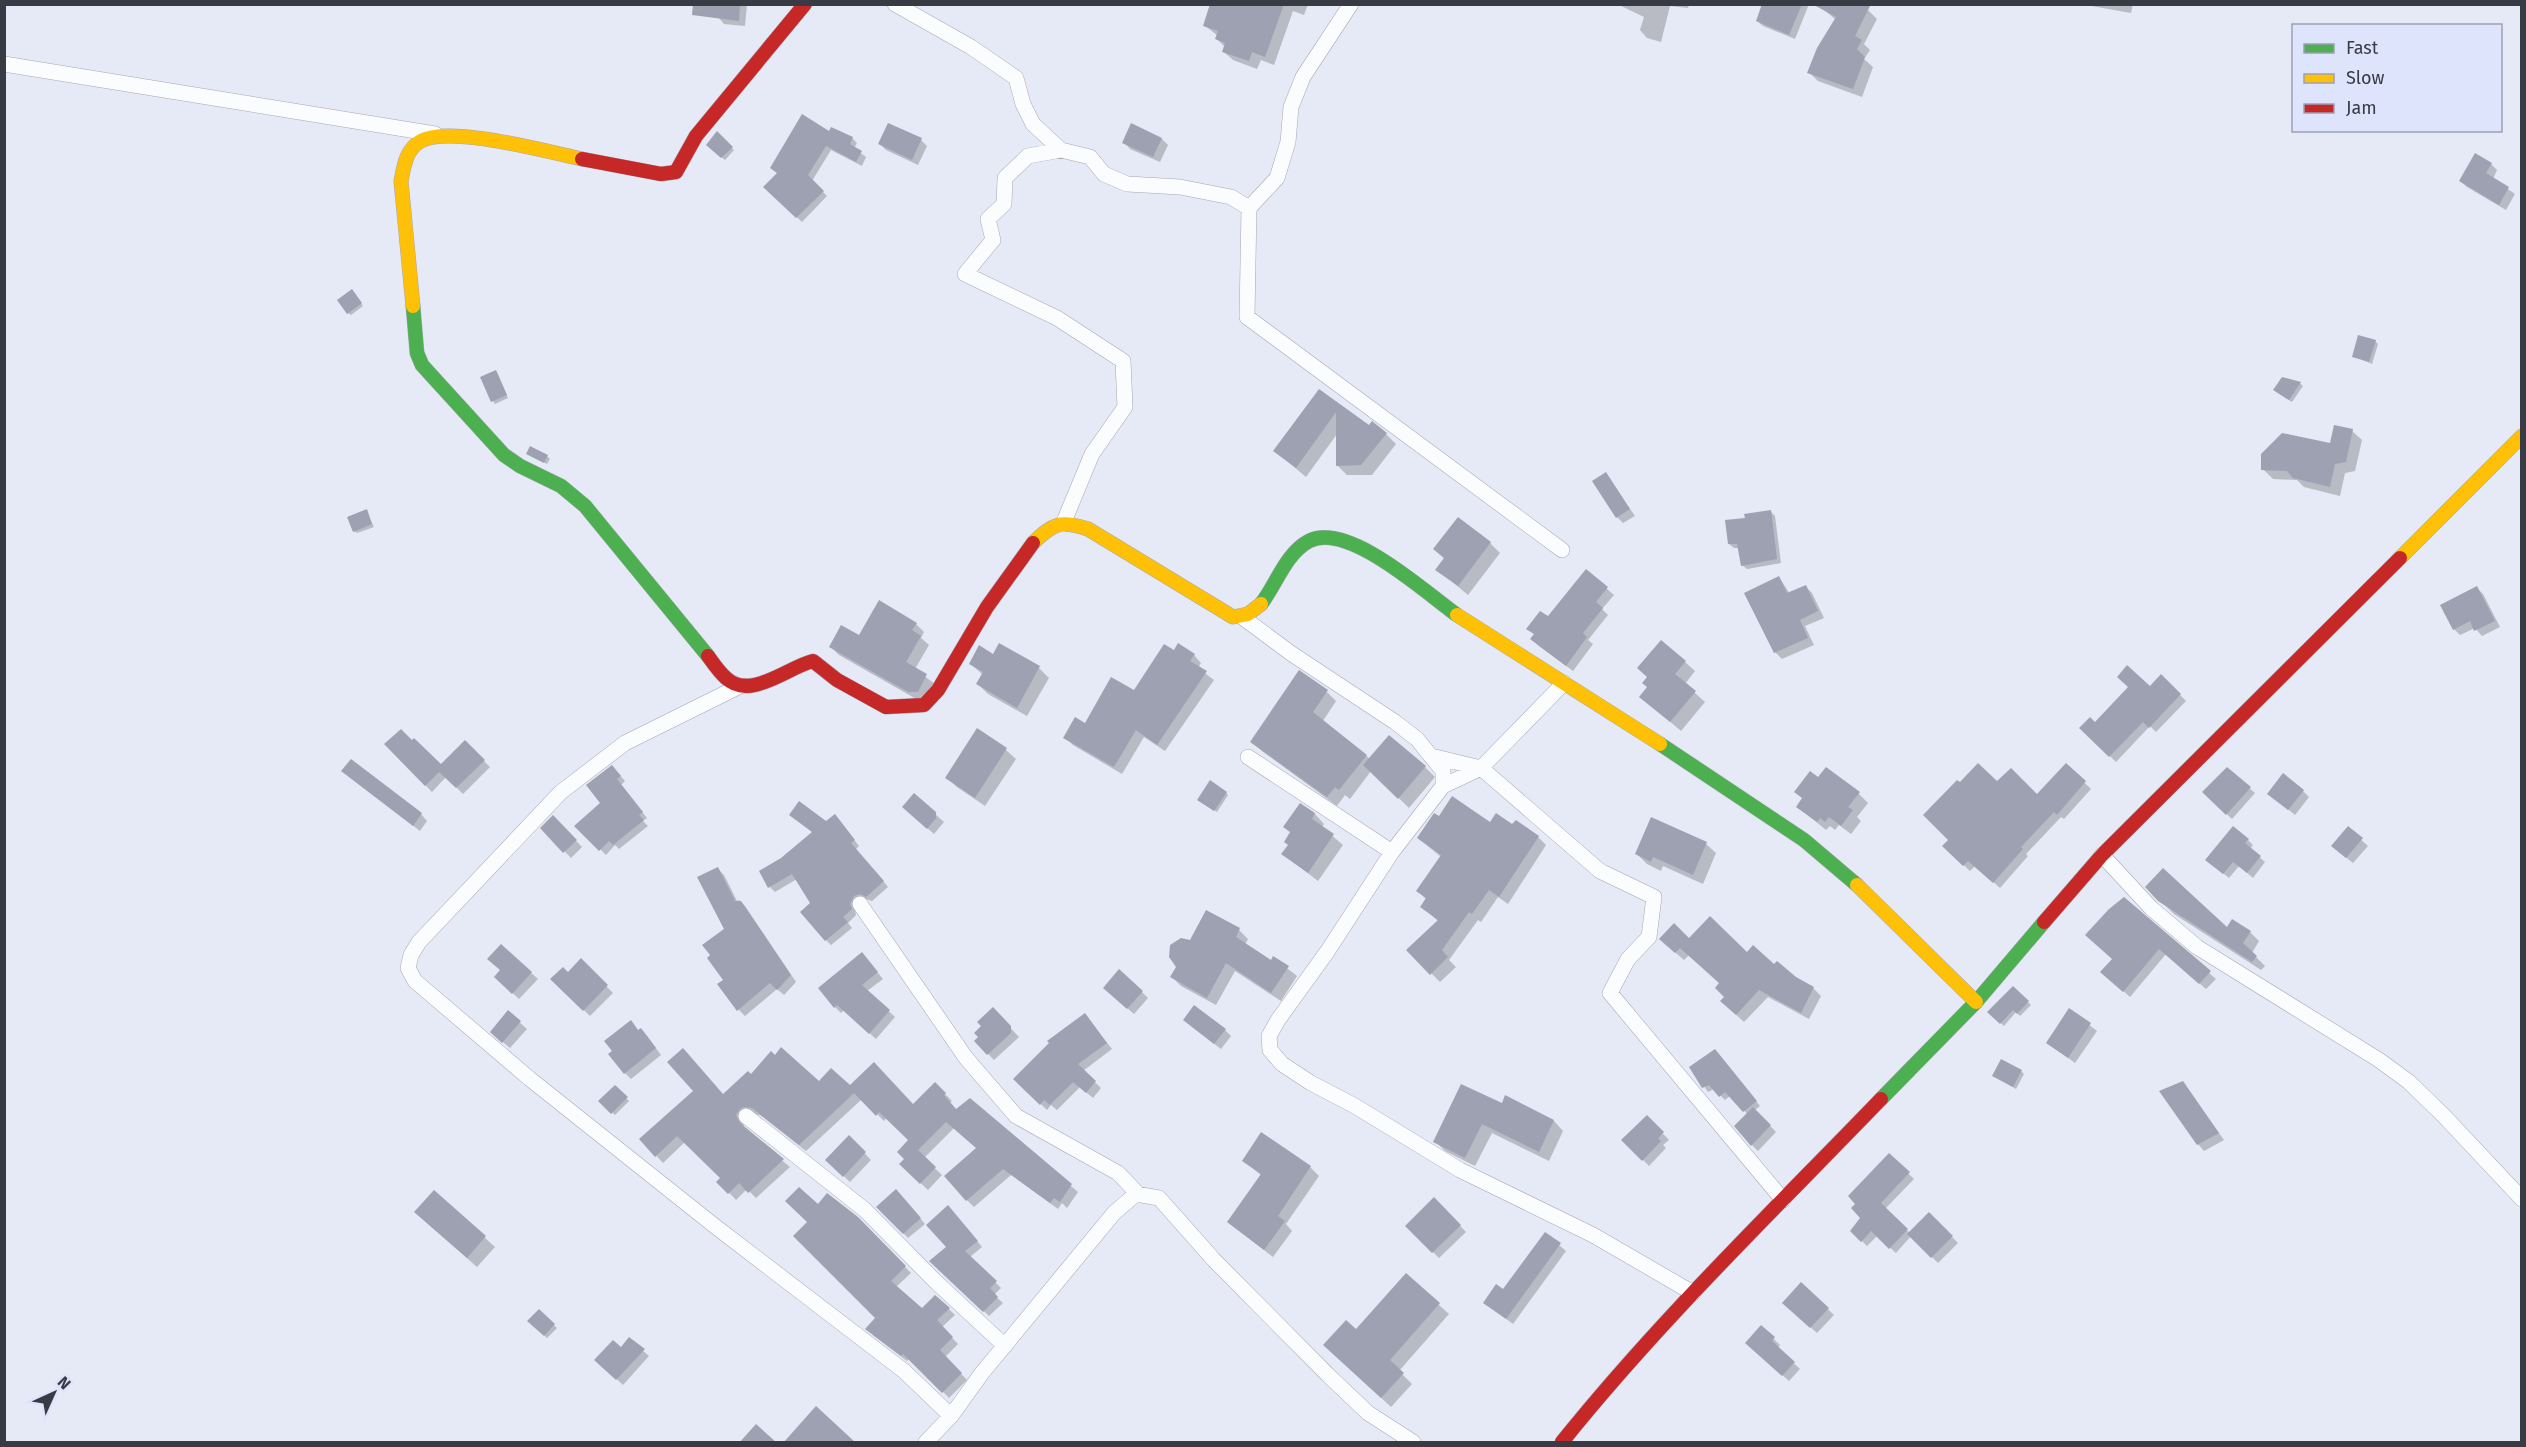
<svg xmlns="http://www.w3.org/2000/svg" width="2526" height="1447" viewBox="0 0 2526 1447" font-family="'Fira Sans',sans-serif">
	<rect width="100%" height="100%" fill="#e6e9f6"/>
	<path fill="#0003" d="M719,4H747L745,26L724,24L718,17Z
		M1218,4H1308L1304,15L1293,11L1274,65L1261,60L1257,69L1233,60L1224,52L1226,48L1217,39L1218,36L1204,25Z
		M1617,4H1689L1688,8L1670,6L1661,42L1647,38L1640,30L1644,17Z
		M1770,4H1809L1795,39L1763,26L1757,21Z
		M1858,4L1868,10L1877,19L1864,44L1870,50L1864,59L1873,67L1862,97L1818,81L1809,72L1836,20L1822,8Z
		M2080,4H2133L2131,13Z
		M829,133L852,138L857,143L854,148L866,157L862,166L831,150L812,181L827,196L802,222L765,187L778,174L772,168Z
		M717,134L734,150L725,160L708,145Z
		M1162,139L1168,145L1160,162L1130,149L1124,142Z
		M921,140L927,146L918,165L886,150L880,144Z
		M2491,164L2497,170L2493,179L2515,194L2506,210L2467,187L2460,181Z
		M354,294L363,306L351,315L348,313Z
		M2375,341L2378,344L2372,364L2354,356Z
		M498,375L508,398L495,404L493,401Z
		M2300,383L2303,386L2292,402L2278,393Z
		M1319,391L1369,428L1386,434L1396,444L1372,475H1347L1337,465V434L1306,477L1275,451Z
		M2352,431L2362,440L2355,471L2345,473L2340,496L2304,487L2297,480L2273,479L2263,469L2331,445Z
		M531,456H547L550,459L547,464Z
		M1606,474L1635,516L1623,523L1617,517Z
		M366,511L374,527L357,533L354,531Z
		M1771,512L1775,516L1781,563L1747,569L1742,565L1740,548H1734L1729,544L1747,520Z
		M1490,543L1500,553L1468,595L1437,569L1445,559L1435,549Z
		M1586,571L1614,595L1602,609L1608,615L1588,640L1593,644L1573,671L1539,646L1532,639L1535,635L1528,629L1548,618Z
		M1779,577L1790,594L1805,586L1812,593L1824,618L1805,626L1814,645L1782,659L1775,652Z
		M2477,588L2483,594L2500,627L2482,636L2475,628L2460,635L2454,629Z
		M916,624L924,632L921,638L929,645L915,669L935,684L918,700L839,655L831,647Z
		M1000,645L1039,668L1049,678L1027,716L988,694L978,684L983,675L971,664L994,656Z
		M1174,652L1194,655L1201,663L1198,668L1214,680L1165,751L1144,737L1122,774L1073,745L1065,737L1135,692Z
		M1685,662L1695,671L1685,684L1705,702L1681,731L1641,697Z
		M2161,676L2186,701L2156,732L2150,726L2116,762L2081,728L2095,724L2150,688Z
		M1327,692L1336,701L1323,721L1370,759L1425,767L1435,777L1409,808L1371,771L1350,799L1345,795L1337,806L1262,751L1252,741Z
		M978,731L1006,750L1016,759L985,806L957,787L947,777Z
		M465,742L490,767L463,794L446,777L432,792L386,744L441,767Z
		M2066,765L2091,789L2064,819L2061,817L2026,854L2028,856L2000,888L1975,866L1970,871L1950,852L1960,784L1997,783L2037,796Z
		M2227,769L2255,793L2232,819L2204,792Z
		M617,772L625,781L621,785L647,818L643,821L648,826L619,849L615,845L606,855L577,826L602,803Z
		M350,777L421,814L427,821L420,831Z
		M1819,779L1859,794L1868,803L1857,817L1861,821L1851,834L1839,825L1835,830L1830,826L1826,830L1798,807Z
		M2303,791L2309,797L2295,815L2269,794Z
		M1226,793L1228,795L1217,812L1202,802Z
		M914,795L944,822L934,834L910,813Z
		M1300,805L1315,814L1324,824L1322,827L1343,845L1318,881L1283,854L1290,845Z
		M553,817L582,847L571,858L542,828Z
		M1439,819L1513,826L1538,837L1546,845L1508,904L1498,897L1481,922L1478,920L1449,960L1456,967L1440,982L1408,950L1438,921L1422,907L1427,900L1418,891L1441,857L1418,838Z
		M840,822L859,846L856,849L888,887L872,901L866,899L859,901L855,910L856,915L848,923L852,928L831,945L826,940L812,903L797,879L775,892L770,887L782,859L826,823Z
		M2348,828L2368,846L2353,863L2339,852Z
		M2248,840L2253,845L2250,849L2265,862L2253,878L2239,866L2229,878L2213,865Z
		M1706,844L1716,853L1703,884L1663,866L1661,871L1647,864L1637,854Z
		M718,869L724,875L737,901L739,900L745,906L796,982L784,995L777,989L745,1016L739,1010L725,980L726,929Z
		M2147,887L2227,930L2250,932L2259,941L2252,953L2265,966L2261,970L2174,914Z
		M2124,899L2216,979L2206,989L2166,954L2130,997L2109,978Z
		M1239,930L1248,939L1245,945L1271,962L1274,958L1297,976L1281,1001L1235,971L1216,1005L1181,986L1172,977L1191,941Z
		M1689,940L1747,954L1774,966L1813,988L1821,996L1809,1019L1768,997L1744,1022L1730,1009L1721,983L1689,955L1684,960L1669,947Z
		M501,946L538,979L519,999L496,977L502,971Z
		M581,960L613,993L590,1016L552,979L568,974Z
		M868,961L883,979L867,991L895,1017L876,1039L844,1010L841,1013L835,1007Z
		M2013,988L2031,1005L2020,1016L2016,1012L2004,1026L1989,1012Z
		M1142,992L1148,998L1134,1014L1111,994Z
		M993,1009L1019,1037L994,1060L976,1041L980,1037L983,1026Z
		M2070,1010L2097,1031L2075,1063L2048,1043Z
		M508,1012L527,1029L510,1048L498,1038Z
		M1085,1015L1112,1049L1083,1071L1101,1088L1093,1098L1080,1087L1057,1110L1051,1105L1047,1110L1015,1079L1051,1043Z
		M1191,1026L1225,1030L1231,1036L1221,1049Z
		M639,1031L647,1036L661,1055L631,1079L625,1073Z
		M1719,1055L1760,1106L1755,1110L1776,1132L1758,1151L1752,1145L1748,1115L1731,1095L1725,1100L1714,1089L1708,1092L1691,1067Z
		M2021,1071L2024,1074L2016,1089L1997,1078Z
		M751,1076L850,1087L913,1106L935,1084L952,1101L950,1103L956,1110L970,1100L1078,1192L1067,1208L1062,1203L1058,1209L1011,1175L974,1207L967,1200L978,1148L954,1128L924,1158L942,1175L928,1190L901,1164L906,1159L910,1140L887,1117L884,1121L862,1099L806,1151L760,1115L749,1114L743,1122L745,1130L790,1167L756,1198L747,1189L736,1200L719,1182L722,1178L685,1142L663,1163L641,1139L723,1095Z
		M2183,1083L2224,1140L2204,1151L2198,1144Z
		M615,1087L629,1101L615,1115L600,1101Z
		M1502,1105L1554,1121L1563,1131L1549,1161L1492,1133L1475,1166L1445,1151L1435,1141Z
		M1647,1117L1669,1140L1663,1145L1666,1148L1649,1166L1624,1140Z
		M1262,1134L1310,1167L1319,1176L1286,1224L1292,1231L1273,1257L1228,1222L1262,1176L1244,1161Z
		M849,1137L871,1160L850,1182L827,1160Z
		M1889,1155L1914,1179L1885,1209L1910,1233L1929,1214L1958,1243L1938,1263L1911,1236L1896,1253L1877,1236L1867,1246L1852,1231L1862,1218Z
		M434,1192L495,1247L477,1267L426,1222Z
		M901,1196L925,1224L908,1238L878,1207Z
		M1434,1199L1466,1232L1439,1258L1407,1226Z
		M818,1206L857,1218L911,1273L896,1287L922,1310L936,1297L955,1315L942,1327L958,1344L945,1357L967,1380L949,1398L910,1358L907,1361L873,1335L877,1318L809,1222Z
		M953,1212L982,1247L970,1257L1001,1288L994,1295L1003,1303L989,1316L931,1261L948,1247Z
		M1546,1234L1566,1251L1513,1324L1485,1303L1503,1291Z
		M1406,1275L1449,1314L1399,1371L1412,1384L1391,1407L1335,1355Z
		M1802,1284L1834,1315L1817,1333L1784,1303Z
		M539,1311L557,1328L547,1338L529,1321Z
		M1761,1327L1780,1345L1778,1348L1800,1369L1789,1381L1753,1349Z
		M629,1339L649,1356L623,1385L596,1360L621,1350Z"/>
	<path fill="#9da1b2" d="M693,4H740L739,21L692,15Z
		M1210,4H1284L1265,57L1252,52L1249,61L1222,52L1225,43L1215,39L1218,31L1203,26Z
		M1762,4H1802L1789,35L1756,21Z
		M1812,4H1871L1855,36L1862,40L1857,49L1865,57L1853,89L1807,73L1817,48L1836,17Z
		M802,114L829,131L831,127L853,137L850,144L862,151L856,162L826,146L808,175L824,191L796,218L763,187L777,173L770,168Z
		M888,123L922,138L912,160L878,144Z
		M1131,123L1162,138L1153,157L1122,143Z
		M717,131L733,147L721,158L706,145Z
		M2475,153L2492,163L2486,173L2509,187L2499,205L2459,181Z
		M352,289L362,303L347,314L337,300Z
		M2358,335L2376,340L2369,362L2352,357Z
		M496,370L507,395L491,402L480,377Z
		M2282,377L2301,382L2289,400L2273,390Z
		M1319,389L1369,425L1372,421L1387,433L1361,465L1336,466V412L1296,468L1273,451Z
		M2334,425L2353,429L2346,462L2335,464L2330,487L2293,478L2287,471L2261,470V454L2282,433L2330,443Z
		M530,446L548,455L544,463L526,454Z
		M1606,472L1630,509L1616,518L1592,481Z
		M367,509L372,524L353,532L347,517Z
		M1771,510L1777,559L1741,566L1737,544H1728L1725,520L1745,518L1744,514Z
		M1458,517L1491,542L1458,586L1435,570L1444,558L1433,549Z
		M1586,569L1608,587L1596,602L1603,608L1583,633L1587,637L1566,666L1530,639L1534,634L1526,629L1540,611L1548,616Z
		M1779,576L1787,593L1806,585L1818,611L1800,620L1808,638L1774,653L1744,593Z
		M2477,586L2495,621L2474,631L2470,621L2453,630L2440,605Z
		M879,600L917,623L912,630L921,636L906,662L927,674L918,692H908L829,647L841,625L859,635Z
		M1661,640L1686,661L1675,674L1696,691L1670,722L1639,697L1647,687L1642,683L1647,677L1637,668Z
		M999,643L1040,666L1017,708L976,684L983,672L969,664L979,645L993,654Z
		M1178,643L1195,654L1190,661L1207,671L1157,745L1136,730L1114,767L1063,738L1075,717L1085,723L1111,677L1134,690L1164,644L1174,650Z
		M2127,665L2150,686L2161,674L2181,694L2149,728L2143,722L2109,757L2079,728L2090,717L2095,722L2128,687L2117,677Z
		M1299,670L1328,690L1313,712L1367,755L1339,790L1335,787L1327,797L1250,742Z
		M977,728L1007,748L975,798L945,778Z
		M401,729L412,740L414,738L441,764L465,740L485,760L456,788L439,772L425,786L384,744Z
		M1389,735L1426,766L1398,799L1363,765Z
		M351,759L422,813L413,826L341,771Z
		M1978,763L1997,781L2011,768L2037,794L2066,763L2086,781L2057,815L2054,812L2021,847L2023,849L1993,883L1968,861L1963,866L1942,846L1948,840L1923,815L1957,780L1960,782Z
		M612,765L621,776L617,779L643,812L639,815L644,820L613,845L609,841L599,851L574,826L600,803L586,785Z
		M1826,767L1860,792L1848,807L1853,810L1841,826L1829,817L1825,822L1820,818L1817,822L1796,807L1802,798L1794,792L1810,771L1818,777Z
		M2227,767L2251,787L2226,815L2202,792Z
		M2283,773L2304,790L2288,810L2267,794Z
		M1210,780L1227,792L1214,811L1197,800Z
		M914,793L936,812V818L927,829L902,807Z
		M1452,796L1490,822L1496,813L1512,824L1516,820L1539,836L1499,897L1489,890L1472,914L1469,912L1442,950L1448,957L1430,975L1406,950L1438,920L1420,907L1426,898L1416,891L1441,855L1417,838L1434,813L1439,816Z
		M799,801L826,821L835,814L855,840L851,843L884,881L866,897L860,894L854,896L850,904L852,909L843,917L848,922L825,941L800,912L810,903L792,874L768,888L759,871L781,858L812,832L789,815Z
		M1300,803L1315,813L1312,819L1334,834L1308,873L1281,854L1288,845L1284,842L1290,832L1283,827Z
		M553,815L577,840L563,853L540,828Z
		M1651,817L1707,842L1693,875L1653,857L1651,862L1635,854Z
		M2233,826L2249,839L2245,843L2261,856L2247,873L2233,862L2223,874L2205,860Z
		M2348,826L2363,838L2346,858L2331,846Z
		M718,867L735,901H741L791,975L777,990L770,983L737,1011L717,984L723,980L707,958L710,955L702,945L724,929L697,877Z
		M2163,868L2227,927L2232,919L2251,931L2243,943L2257,956L2252,962L2158,901L2145,887Z
		M2124,897L2211,971L2199,984L2159,949L2123,992L2100,972L2112,959L2085,935L2109,909Z
		M1206,910L1240,928L1236,937L1271,960L1273,956L1289,966L1271,993L1226,963L1207,998L1170,977L1176,967L1169,957L1170,945L1181,938L1190,940Z
		M1710,916L1747,952L1753,945L1774,964L1777,961L1796,977L1814,987L1801,1013L1759,990L1736,1015L1720,1001L1724,997L1715,988L1719,983L1680,948L1675,953L1659,939L1674,923L1689,938Z
		M501,944L532,972L512,994L494,977L500,970L487,959Z
		M862,952L878,972L862,985L890,1010L869,1034L837,1005L834,1008L818,988Z
		M581,958L608,985L583,1011L550,979L563,967L568,972Z
		M1119,969L1143,991L1127,1009L1103,988Z
		M2013,986L2029,1001L2017,1014L2013,1010L2000,1024L1987,1012Z
		M1194,1005L1226,1029L1214,1044L1183,1020Z
		M993,1007L1011,1026V1033L987,1055L974,1041L978,1037L974,1033L981,1026L977,1022Z
		M2069,1008L2091,1023L2068,1058L2046,1043Z
		M508,1010L521,1021L502,1043L490,1032Z
		M1085,1013L1107,1043L1078,1064L1096,1081L1086,1093L1073,1082L1050,1105L1044,1100L1040,1105L1013,1079L1049,1043L1047,1041Z
		M631,1020L638,1030L641,1028L656,1048L624,1074L608,1054L612,1051L604,1041Z
		M781,1047L819,1081L831,1068L850,1085L874,1062L913,1104L935,1082L946,1093L944,1095L956,1109L970,1098L1072,1184L1060,1202L1054,1198L1050,1203L1003,1169L966,1201L944,1176L976,1148L946,1122L918,1150L936,1167L920,1184L899,1164L904,1159L897,1152L908,1140L879,1112L876,1116L854,1093L799,1145L752,1108L743,1107L739,1110L736,1115L740,1123L784,1159L748,1193L739,1183L728,1194L716,1182L720,1178L677,1136L655,1157L639,1139L693,1091L667,1062L683,1048L723,1094L748,1071L751,1074L771,1051L775,1055Z
		M1715,1049L1757,1101L1743,1112L1725,1092L1719,1097L1709,1085L1702,1088L1689,1067Z
		M2001,1059L2022,1070L2013,1087L1992,1076Z
		M2183,1081L2219,1133L2197,1145L2159,1091Z
		M1461,1084L1502,1103L1505,1095L1554,1120L1539,1152L1482,1124L1465,1158L1433,1142Z
		M615,1085L628,1097L611,1114L598,1101Z
		M1753,1107L1771,1125L1751,1146L1734,1126Z
		M1647,1115L1664,1132L1658,1138L1661,1141L1642,1161L1621,1140Z
		M1261,1132L1311,1166L1278,1216L1285,1221L1264,1250L1227,1222L1261,1174L1242,1161Z
		M849,1135L866,1152L843,1177L825,1160Z
		M1889,1153L1910,1172L1881,1203L1908,1229L1889,1249L1871,1231L1861,1242L1850,1231L1860,1218L1851,1208L1855,1204L1848,1196Z
		M799,1187L818,1204L827,1193L858,1217L906,1266L891,1281L922,1308L935,1295L950,1308L937,1320L953,1337L940,1350L962,1373L942,1393L903,1354L901,1356L865,1329L875,1318L793,1236L807,1222L785,1201Z
		M896,1189L921,1218L903,1234L876,1207Z
		M434,1190L486,1236L467,1258L414,1212Z
		M1434,1197L1461,1225L1432,1253L1405,1226Z
		M948,1205L978,1241L965,1251L997,1281L990,1288L998,1297L983,1312L929,1261L946,1247L926,1225Z
		M1929,1212L1953,1236L1931,1258L1907,1234Z
		M1545,1232L1561,1243L1506,1319L1483,1303L1496,1284L1503,1289Z
		M1406,1273L1440,1303L1390,1360L1404,1373L1381,1398L1323,1345L1346,1320L1356,1329Z
		M1801,1282L1829,1308L1810,1328L1782,1303Z
		M539,1309L555,1324L544,1336L527,1321Z
		M1761,1325L1775,1337L1772,1341L1795,1362L1782,1376L1745,1343Z
		M629,1337L645,1349L616,1380L594,1360L613,1340L621,1347Z
		M816,1406L856,1443H783Z
		M756,1424L777,1443H739Z"/>
	<g fill="none" stroke-linecap="round" stroke-linejoin="round">
		<g stroke="#a6a8b2" stroke-width="16">
			<path id="street" d="M895,4L971,47L1016,78L1023,104L1033,124L1061,150L1090,157L1104,174L1127,184L1180,187L1231,197L1249,208L1277,178L1288,142L1291,107L1303,77L1351,4
				M4,64L435,134
				M1061,150L1028,156L1005,178L1004,204L988,219L993,240L965,274L1057,318L1123,361L1125,407L1092,454L1063,524
				M1249,208L1247,317L1562,550
				M1242,617L1292,654L1395,722L1417,739L1443,771V786L1392,852L1327,952L1278,1020L1269,1036L1270,1050L1282,1064L1311,1083L1355,1106L1460,1170L1593,1235L1693,1293
				M740,686L625,743L561,792L419,942L411,955L408,968L415,981L530,1079L716,1227L904,1371L951,1416
				M1431,756L1481,768L1600,871L1654,897L1649,937L1628,959L1610,993L1783,1200
				M1248,757L1392,852
				M1443,786L1481,768L1564,683
				M2102,855L2151,908L2197,947L2379,1060L2409,1082L2443,1115L2522,1199
				M860,904L966,1058L1016,1116L1118,1173L1139,1195
				M746,1116L865,1210L935,1281L1005,1346
				M926,1442L951,1416L982,1373L1114,1213L1136,1194L1159,1198L1214,1260L1328,1375L1368,1413L1413,1442"/>
		</g>
		<g stroke="#a6a8b2" stroke-width="15">
			<path id="fast" d="M413,306L417,353L422,365L504,455L520,466L561,486L585,506L708,656
				M1261,604C1276,585 1286,553 1309,541C1348,521 1426,593 1457,615
				M1660,744L1804,840L1857,885
				M1881,1099L1976,1002L2044,922"/>
		</g>
		<g stroke="#a6a8b2" stroke-width="15">
			<path id="slow" d="M413,306L401,181C404,166 406,149 421,141C450,125 548,152 582,159
				M1033,543C1054,523 1060,520 1088,529L1233,617L1248,614L1261,604
				M2400,558L2522,436
				M1457,615L1660,744
				M1857,885L1976,1002"/>
		</g>
		<g stroke="#a6a8b2" stroke-width="15">
			<path id="jam" d="M582,159L661,174L676,172L696,136L805,4
				M708,656C713,663 719,672 726,678C750,701 788,667 813,661L837,680L886,707L924,705L938,690L987,607L1033,543
				M2044,922L2102,855L2400,558
				M1562,1442C1660,1320 1773,1211 1881,1099"/>
		</g>
		<use href="#street" stroke="#fbfcfe" stroke-width="15"/>
		<use href="#fast" stroke="#4caf50" stroke-width="14"/>
		<use href="#slow" stroke="#ffc107" stroke-width="14"/>
		<use href="#jam" stroke="#c62828" stroke-width="14"/>
	</g>
	<rect width="2526" height="1447" fill="none" stroke="#383b44" stroke-width="12"/>
	<rect x="2292" y="24" width="210" height="108" fill="#dfe4fd" stroke="#9ca0b3" stroke-width="1.5"/>
	<rect x="2304" y="44" width="30" height="9" fill="#4caf50" stroke="#9ca0b3" stroke-width="1.5"/>
	<text x="2346" y="54" font-size="18" fill="#383b44">Fast</text>
	<rect x="2304" y="74" width="30" height="9" fill="#ffc107" stroke="#9ca0b3" stroke-width="1.5"/>
	<text x="2346" y="84" font-size="18" fill="#383b44">Slow</text>
	<rect x="2304" y="104" width="30" height="9" fill="#c62828" stroke="#9ca0b3" stroke-width="1.5"/>
	<text x="2346" y="114" font-size="18" fill="#383b44">Jam</text>
	<g transform="translate(54 1393) rotate(45)" stroke="#dfe4fd" stroke-width="4.5" paint-order="stroke">
	<path d="M0-4.5L10 22L0 15L-10 22Z" fill="#383b44"/>
	<text y="-9" font-size="16" font-weight="bold" text-anchor="middle" fill="#383b44">N</text>
	</g>
</svg>
